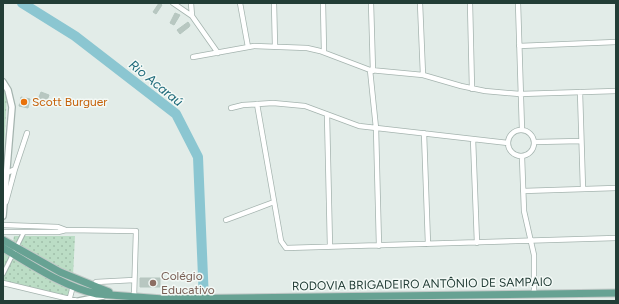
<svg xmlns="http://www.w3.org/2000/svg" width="619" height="304" viewBox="0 0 619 304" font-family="Figtree,sans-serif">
	<defs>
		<pattern id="park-dots" width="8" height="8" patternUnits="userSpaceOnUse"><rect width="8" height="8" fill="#bbddc5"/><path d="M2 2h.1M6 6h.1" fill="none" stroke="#a0bfaa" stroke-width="1.8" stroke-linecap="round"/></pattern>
	</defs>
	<rect width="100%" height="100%" fill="#e2ece8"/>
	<path fill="url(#park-dots)" d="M3,86L7,94L3,169Z
		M14,236H75L73,276L13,243Z
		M3,250L75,290L72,298L10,285L3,287Z"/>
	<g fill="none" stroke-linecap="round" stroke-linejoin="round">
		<path stroke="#8bc6d1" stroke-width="10" d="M22,3L75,36L176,114L198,157L204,301"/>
	</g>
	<path fill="#b8c7c1" stroke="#b5c6bf" d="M159,3L162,5L156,14L153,12Z
		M175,13L180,15L174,25L170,23Z
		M188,22L190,25L189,27L180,34L177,30Z
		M41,92L49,95L45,106L37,102Z
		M21,97L30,99L28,108L19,106Z
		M140,278H160V287H140Z"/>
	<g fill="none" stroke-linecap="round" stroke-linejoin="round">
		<g stroke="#a5b4af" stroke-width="5.5">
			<path id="pedestrian" d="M3,274L24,232"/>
		</g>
		<g stroke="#a5b4af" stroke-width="6">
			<path id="minor" d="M173,3L192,16L218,53
				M191,3L192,16
				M240,3L248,47
				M274,3L275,46
				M323,3L324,52
				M371,3L373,71
				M420,3L423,75
				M470,3L472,89
				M518,3L522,130
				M519,46L616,42
				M193,57L254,46L307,48L320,51L370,70L423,75L461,86L485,91L520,94L616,91
				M370,70L376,128L379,246
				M580,92L583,189
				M257,104L281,241L286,248L616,238
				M231,108L243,105L273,103L305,106L359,126L508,143
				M327,115L330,247
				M508 143a13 13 0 1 1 26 0a13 13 0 1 1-26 0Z
				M424,133L428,244
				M473,139L477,243
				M535,142L581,141
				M522,157L524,211L534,255V294
				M5,174L15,169L27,133
				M523,191L616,188
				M6,202L15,169
				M226,220L274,202
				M3,225L58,227L66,230
				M3,232H58L66,230L136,231L134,297
				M3,283L78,301
				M94,286L96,282L134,280
				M69,301L73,286"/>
		</g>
		<g stroke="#a5b4af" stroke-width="8">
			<path id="tertiary" d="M3,82L8,90L12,107L3,216
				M79,301L103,296"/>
		</g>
		<g stroke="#c1c9c7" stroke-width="9">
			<path id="primary" d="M3,240L60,272L109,292
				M3,248C32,265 64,287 97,294L163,299L616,293"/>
		</g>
		<use href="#pedestrian" stroke="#fff" stroke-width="3.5"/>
		<use href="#minor" stroke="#fff" stroke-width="4.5"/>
		<use href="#tertiary" stroke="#fff" stroke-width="5.5"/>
		<use href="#primary" stroke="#67a293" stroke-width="7"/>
	</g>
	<circle fill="#e8710a" stroke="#f3f9f6" stroke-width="1.5" cx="24" cy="102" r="4"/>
	<circle fill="#8d6e63" stroke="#f3f9f6" stroke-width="1.5" cx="153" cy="283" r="4"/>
	<g text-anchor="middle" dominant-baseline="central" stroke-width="3" stroke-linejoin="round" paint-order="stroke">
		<g font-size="12" fill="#c56008" stroke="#f3f9f6" text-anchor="start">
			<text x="32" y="102">Scott Burguer</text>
		</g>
		<g font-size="12" fill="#785e54" stroke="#f3f9f6" text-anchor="start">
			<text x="161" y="276">Colégio<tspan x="161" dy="14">Educativo</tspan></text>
		</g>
		<g font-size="12" fill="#223d36" stroke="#f3f9f6">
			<text transform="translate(422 284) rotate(-1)">RODOVIA BRIGADEIRO ANTÔNIO DE SAMPAIO</text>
		</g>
		<g font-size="13" font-style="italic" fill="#1d6979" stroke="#f3f9f6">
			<text transform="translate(156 83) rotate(39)">Rio Acaraú</text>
		</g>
	</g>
	<rect width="619" height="304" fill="none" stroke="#223d36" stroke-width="8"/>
</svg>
